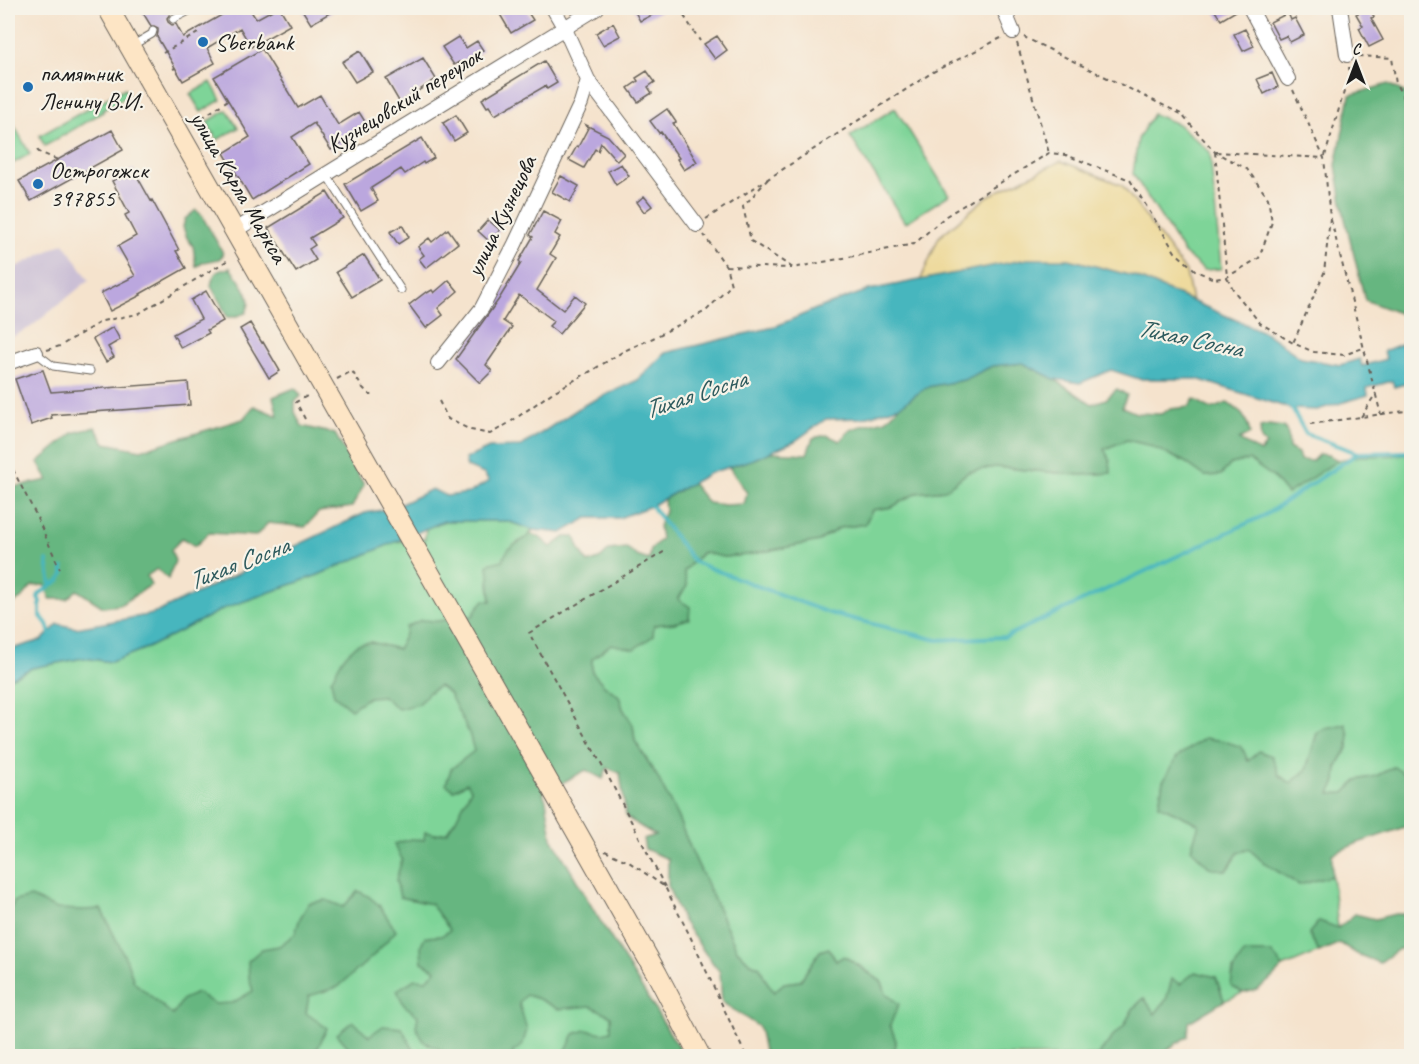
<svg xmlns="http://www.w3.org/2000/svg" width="1419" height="1064" viewBox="0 0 1419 1064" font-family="Caveat,sans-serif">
	<rect width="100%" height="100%" fill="#f7f3e8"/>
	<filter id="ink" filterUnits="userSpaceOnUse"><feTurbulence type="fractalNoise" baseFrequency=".0167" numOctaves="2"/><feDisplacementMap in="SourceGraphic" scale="12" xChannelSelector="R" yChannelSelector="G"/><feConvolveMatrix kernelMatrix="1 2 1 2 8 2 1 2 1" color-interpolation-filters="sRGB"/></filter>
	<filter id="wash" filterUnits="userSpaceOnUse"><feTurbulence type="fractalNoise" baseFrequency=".008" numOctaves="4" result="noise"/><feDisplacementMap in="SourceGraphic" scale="24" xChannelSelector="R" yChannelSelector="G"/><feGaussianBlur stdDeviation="1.35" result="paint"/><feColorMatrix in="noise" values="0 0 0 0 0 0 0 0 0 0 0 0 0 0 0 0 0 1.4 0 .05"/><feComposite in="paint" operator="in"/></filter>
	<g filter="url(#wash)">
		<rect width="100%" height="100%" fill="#f5e3cd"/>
		<path fill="#cbbfd5" d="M64,243L76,260L89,280L31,327L8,339V271Z"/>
		<path fill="#7ed498" stroke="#4d785a" stroke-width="1.5" d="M211,82L221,100L201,112L190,94Z
			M125,88L129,95L103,110V112L45,146L39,136Z
			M895,108L949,195L905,223L850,136Z
			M227,110L238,128L217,140L207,122Z
			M1153,114L1178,124L1210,152L1221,269L1204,270L1184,253L1133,174L1138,139Z
			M10,118L30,154L8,166V120Z
			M1127,440L1148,445L1185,462L1205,476L1221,475L1231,464L1249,460L1273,477L1287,494L1338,460L1360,456L1411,455V779L1393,767L1376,776L1357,780L1345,793L1329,794L1336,781L1337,766L1348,748L1317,733L1306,770L1291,783L1279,775L1248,761L1163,781L1159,805L1199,824L1226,871L1238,853L1249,849L1263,862L1299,885L1332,876L1338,928L1309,934L1319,952L1283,967L1272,953L1231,986L1243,993L1224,1001L1216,977L1166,1000L1155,1014L1144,998L1133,1009L1123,1027L1114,1035L1098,1056H894L896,1041L890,1025L898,1004L886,994L882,982C875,977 869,972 862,967C847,957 825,963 809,967L800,981L784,983L774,992L765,979L760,967L749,962L737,950L692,852L677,816L657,776L635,741L633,725L623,709L619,696L604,685L592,672V659L611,644L654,625L674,623L684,571L703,552L724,557L747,555L819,541L839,528L865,524L872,510L892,507L916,493L945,490L968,472L995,467L1080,475L1110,473L1104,449Z
			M444,521H507L533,530L525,539L518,542L503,560L489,583L491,601L477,608L473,616L516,807L628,1001L654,1056H8V679L32,668L83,658L111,662L149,647L225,608L318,575L393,542L425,539L426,528Z"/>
		<path fill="#66b680" stroke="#41694e" stroke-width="1.5" d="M1388,84L1411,96V318L1365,300L1344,215L1336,165L1350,95Z
			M196,210L202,216L222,251L223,255L219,259L204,262L196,267L193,246L187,238L183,227L185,219Z
			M230,268C237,277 249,291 249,303C249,304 247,311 246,313L234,317H227L221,304L211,286C213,272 217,270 230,268Z
			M1023,363L1054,379L1092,404L1106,399L1117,389L1127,395L1122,407L1136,413L1161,414L1170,409L1189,407L1194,399L1211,409L1227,403C1240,409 1248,420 1250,434L1239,440L1260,452L1266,445L1261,440L1260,427L1269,425L1284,427L1288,434L1289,448L1298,453L1300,460L1312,461L1319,454L1328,455L1338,460L1287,494L1273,477L1249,460L1231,464L1221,475L1205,476L1185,462L1148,445L1127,440L1104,449L1110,460L1111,473L1080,475L995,467L968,472L945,490L916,493L892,507L872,510L865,524L839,528L819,541L747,555L723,557L702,552L684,571L687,586L678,599L690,607L689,619L674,623L654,625L653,636L634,649L611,644L592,659V672L604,685L619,696L623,709L633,725L635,741L657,776L677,816L692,852L737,950L749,962L760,967L765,979L774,992L784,983L800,981L820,951L829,948L836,961L844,956C857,964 869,974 882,982L886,994L899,1004L890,1025L896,1041L894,1056H765L759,1027L722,1002L720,972L705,953L683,921L668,887V859L645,849L643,839L655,835L643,828L626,817L620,773L607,768L603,779L586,770L543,793L546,800L552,838L596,914L684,1056H567L565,1052L574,1034L586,1030L603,1033L611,1031V1016L591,1006L558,1009L539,999L526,995L519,1003L527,1030L522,1046L513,1052V1056H454L424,1042L416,1027L418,1016L404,1005L397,990L415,979L427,980L436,970L422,962L421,946L425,937L441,936L450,930L431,904L400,897L396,880L402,859L394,844L411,839L424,840L425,832L435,834L447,832L456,819L471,789L467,783L454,790L446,784L451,769L474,751L469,733L449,693L439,686L428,693L419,704L398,709L383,696L369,697L351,709L334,695L331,680L343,658L358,644L371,642L398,649L405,634L406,627L421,620L438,621L473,616L477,608L484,600L491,601L488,564L503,560C509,542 519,546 530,534L538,536L551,547L565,537H575L580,550L588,563L601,558L609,550L627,548L637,556L649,560L651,549L661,539L659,526L665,511L664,499L692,483L708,503L725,505L744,504L747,493L729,467L754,459L771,452L807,454L813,438L827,435L840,441L850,430L864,425L886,420L900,406L927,387L964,380L992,366Z
			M295,388L301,396L295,402V412L302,426L335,434L364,485L352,507L319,512L305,527L268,523L256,536L209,533L195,546L182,538L171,550L175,561L168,579L157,569L147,576L151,585L120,605L103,607L77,590L67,599H50L45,585L32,586L21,599L8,606V488L48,480L38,462L73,433L95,427L105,443L141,450L243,419L254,406L278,416L273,397Z
			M1345,724L1349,734L1348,748L1337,766L1336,781L1330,794L1345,793L1357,780L1376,776L1394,767L1411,779V825L1358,843L1332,854V876L1299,885L1263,862L1249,849L1238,853L1226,871L1209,867L1191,849L1199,824L1159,805L1163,781L1177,757L1205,738L1224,741L1242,747L1248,761L1259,751L1272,756L1279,775L1291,783L1306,770L1317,733L1325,728Z
			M358,891L368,896L379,905L396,931L373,956L338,987L309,996L306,1013L327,1028L318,1048L302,1056H8V912L15,901L31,897L57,909L83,910L101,909L127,961L134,982L173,1015L183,999L197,993L215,1004L232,1003L253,991L249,978L248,961L262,949L279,946L295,934L300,918L309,903L326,900L343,907Z
			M1355,914L1375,919L1395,914H1411V949H1399L1379,963L1357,954L1340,943L1319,952L1309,933L1319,921L1338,928Z
			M1244,953H1272L1283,967L1270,980L1257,990L1243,993L1231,986L1233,970Z
			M1195,972L1216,977L1224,1001L1189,1022L1188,1036L1159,1055V1056H1098L1114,1035L1123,1027L1133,1009L1144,998L1155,1014L1166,1000L1172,979L1180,984Z
			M353,1021L369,1036L383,1026L402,1028L413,1049L424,1056H352L350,1049L337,1034Z"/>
		<path fill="#eeda9e" stroke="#857b5d" stroke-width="1.5" d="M1061,161L1122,185L1186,272L1192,301L1136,277L1069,259L920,281L939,237L988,196Z"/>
		<path fill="#47b6be" stroke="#32696d" stroke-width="1.5" d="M1027,259H1069L1136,277L1266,333L1301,358L1340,365L1360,359L1362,366L1386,359L1384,351L1411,340V388L1408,383L1394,387L1392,381L1367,388L1368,395L1317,410L1292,409L1197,379H1139L1111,370L1080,383L1054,379L1023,363L992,366L964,380L927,387L900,406L862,418L826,419L795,441L754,459L710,473L651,506L619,518H587L562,533L533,530L507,521H444L318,575L225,608L149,647L111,662L83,658L32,668L8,679V650L42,640L58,624L76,628L153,614L365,513L393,508L432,489L446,496L469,493L489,481L484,474L467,467L465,459L489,448L520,447L584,405L638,380L665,353L774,327L816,309L869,290Z"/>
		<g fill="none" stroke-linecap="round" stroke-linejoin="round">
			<path stroke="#47b6be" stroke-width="4" d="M1290,405L1306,434L1358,453L1412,452
				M650,504L694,562L829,613L937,640L1005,637L1265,515L1358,453
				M47,561L51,585C48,591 40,590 38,597L40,602V615L47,624L51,637
				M51,585L59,581L63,575V568"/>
		</g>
		<g id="blocks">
			<path fill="#bba7de" d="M140,8H166L170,14L167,18L168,22L172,25L176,24L183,37L234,8H249L256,19L276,8H280L290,25L251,47L240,28L207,48L215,63L183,81L157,37L158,32V28L154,26H151Z
				M301,8H338L311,24Z
				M504,8H525L533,20L511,33L498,11Z
				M633,8H666L640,21Z
				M1213,8H1241L1221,20Z
				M1368,8H1369L1374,17L1371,18L1383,40L1369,47L1359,28L1363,26L1356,14Z
				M1288,13L1291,20L1295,18L1304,35L1290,42L1286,36L1279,39L1270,22Z
				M613,23L620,36L603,45L596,33Z
				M1245,29L1254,46L1243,51L1234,34Z
				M717,36L727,50L715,59L704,44Z
				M458,37L466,48L477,41L483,50L461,66L459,62L454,65L442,47Z
				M262,49L298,108L320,95L338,125L359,112L369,128L331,150L314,123L292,137L309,164L252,200L224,153L250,137L214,77Z
				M360,51L373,72L355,82L342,62Z
				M423,58L436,79L400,103L386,79Z
				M544,61L557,83L547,89L545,86L495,115L489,106L487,107L482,99Z
				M647,71L655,82L648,87L652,93L638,102L628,88L638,81L636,78Z
				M1272,73L1278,87L1264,94L1257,79Z
				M667,109L676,122L673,123L697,162L684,170L677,159L679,158L661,132L659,133L650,121Z
				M456,115L467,133L454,141L443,123Z
				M586,125L608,136L624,154L617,161L601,143L598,151L595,149L584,168L569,160L577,146L578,147L588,128Z
				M112,130L123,150L31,201L19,181Z
				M422,138L434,158L424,164L423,162L405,174L401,169L371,188L378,201L361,211L345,184Z
				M621,164L629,176L616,185L608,171Z
				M133,169L151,201L152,200L179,250L176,251L186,268L140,294L141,295L110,311L101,293L135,276L118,246L136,236L125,215L129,213L112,181Z
				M561,176L579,186L570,202L552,192Z
				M327,192L343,218L310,238L315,245L309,249L316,260L296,272L268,228Z
				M644,196L652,206L644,212L637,202Z
				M543,211L562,221L555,234L560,237L550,254L556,258L537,290L563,310L575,295L585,303L559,334L549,326L554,321L519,295L503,321L512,327L486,365L492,371L480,383L456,359L499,299L521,263L519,261L533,237L530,235Z
				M488,220L500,230L490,242L478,231Z
				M402,225L409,237L398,244L390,232Z
				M448,229L458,243L426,268L419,259L424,255L418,247L429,238L432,242Z
				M364,255L380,280L352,297L336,272Z
				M449,280L458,291L438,308L443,315L426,328L409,305L426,292L427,293L432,290L434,293Z
				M206,291L223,321L207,330L209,333L181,348L173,334L201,319L191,300Z
				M250,323L262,343L263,342L280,371L269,378L240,329Z
				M113,327L120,340L108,347L114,357L106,362L93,339Z
				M43,370L51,392L188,382L190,405L51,415L52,418L31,425L15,379Z"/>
		</g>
	</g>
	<g filter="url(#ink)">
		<use href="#blocks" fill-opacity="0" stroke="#68625a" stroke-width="1.5"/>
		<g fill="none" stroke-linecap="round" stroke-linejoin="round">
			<g stroke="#68625a" stroke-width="9">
				<path id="service" d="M184,8L187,12L196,8
					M173,19L187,12
					M133,45L152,34L153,31
					M326,174L401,290
					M36,353L53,366L90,371"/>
			</g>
			<g stroke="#68625a" stroke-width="16">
				<path id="minor" d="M553,8L564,27L588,80L697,225
					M1003,8L1013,32
					M1250,8L1288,79
					M1340,8L1347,55
					M234,231L597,8
					M8,363L36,353
					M438,363L482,308L515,244L581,103L588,80"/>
			</g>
			<g stroke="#68625a" stroke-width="22">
				<path id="secondary" d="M108,8L554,792L657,974L700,1056"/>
			</g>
			<path stroke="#68625a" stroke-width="2" stroke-dasharray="4.5 4.5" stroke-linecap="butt" d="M679,8L700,41
				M1017,43L1049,153
				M163,53L198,33
				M1358,56L1392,58L1396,84L1412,113
				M173,69L175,68
				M1293,90L1324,158L1330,218L1324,273L1293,343
				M202,118L228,100
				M37,150L39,152L58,160
				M1215,152L1227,277L1234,291L1260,323L1293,343L1314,352L1344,355L1363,348
				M1216,152L1324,158
				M1325,156L1346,85L1350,79L1349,67
				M768,179L743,207L751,241L793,268L914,244L946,216L1049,153L1066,155L1130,180L1175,252L1196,271L1214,279L1227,277L1259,258L1272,222L1268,198L1247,169L1215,152L1181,114L1024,37
				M706,219L933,72L1003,37
				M1331,220L1381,415
				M726,266L792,268
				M47,350L60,346L102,321L138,314L230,259
				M337,379L352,371L362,387L370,395H376
				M439,401L448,419L471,430L490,434L509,423L553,392L591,371L624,351L653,338L706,311L731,285L726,266L704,235
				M1361,417L1376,393
				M305,419L296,402L309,395
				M1310,424L1412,410
				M8,462L11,466L35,513L60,569
				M605,851L629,862L665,887L689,934L746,1056
				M665,887L611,782L529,633L667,550"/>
			<use href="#service" stroke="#fff" stroke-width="7"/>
			<use href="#minor" stroke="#fff" stroke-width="14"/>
			<use href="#secondary" stroke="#fde5c5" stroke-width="20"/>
		</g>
	</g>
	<g fill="#1f6fb2" stroke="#f7f3e8" stroke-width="2">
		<circle cx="203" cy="42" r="6"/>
		<circle cx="28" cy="87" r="6"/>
		<circle cx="38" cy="184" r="6"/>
	</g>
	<g text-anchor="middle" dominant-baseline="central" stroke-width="4.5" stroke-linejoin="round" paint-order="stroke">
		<g font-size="24" fill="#1c1c1c" stroke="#f7f3e8" text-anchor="start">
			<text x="215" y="42">Sberbank</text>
			<text x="40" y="73">памятник<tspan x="40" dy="28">Ленину В.И.</tspan></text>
			<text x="50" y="170">Острогожск<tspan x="50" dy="28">397855</tspan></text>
		</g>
		<g font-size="24" fill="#1c1c1c" stroke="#f7f3e8">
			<text transform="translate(404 100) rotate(-32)">Кузнецовский переулок</text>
			<text transform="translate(239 187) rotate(60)">улица Карла Маркса</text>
			<text transform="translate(501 216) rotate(-64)">улица Кузнецова</text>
		</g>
		<g font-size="26" font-style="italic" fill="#2d5a5d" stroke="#f7f3e8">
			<text transform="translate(1190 338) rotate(12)">Тихая Сосна</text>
			<text transform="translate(695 394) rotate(-18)">Тихая Сосна</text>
			<text transform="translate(238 563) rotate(-21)">Тихая Сосна</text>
		</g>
	</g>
	<rect width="1419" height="1064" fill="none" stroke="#f7f3e8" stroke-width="30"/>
	<g transform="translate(1356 63)" stroke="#f7f3e8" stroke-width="4.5" paint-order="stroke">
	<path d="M0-4.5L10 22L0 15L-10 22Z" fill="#1c1c1c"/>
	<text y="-9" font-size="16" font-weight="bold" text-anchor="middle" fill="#1c1c1c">С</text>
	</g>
</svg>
